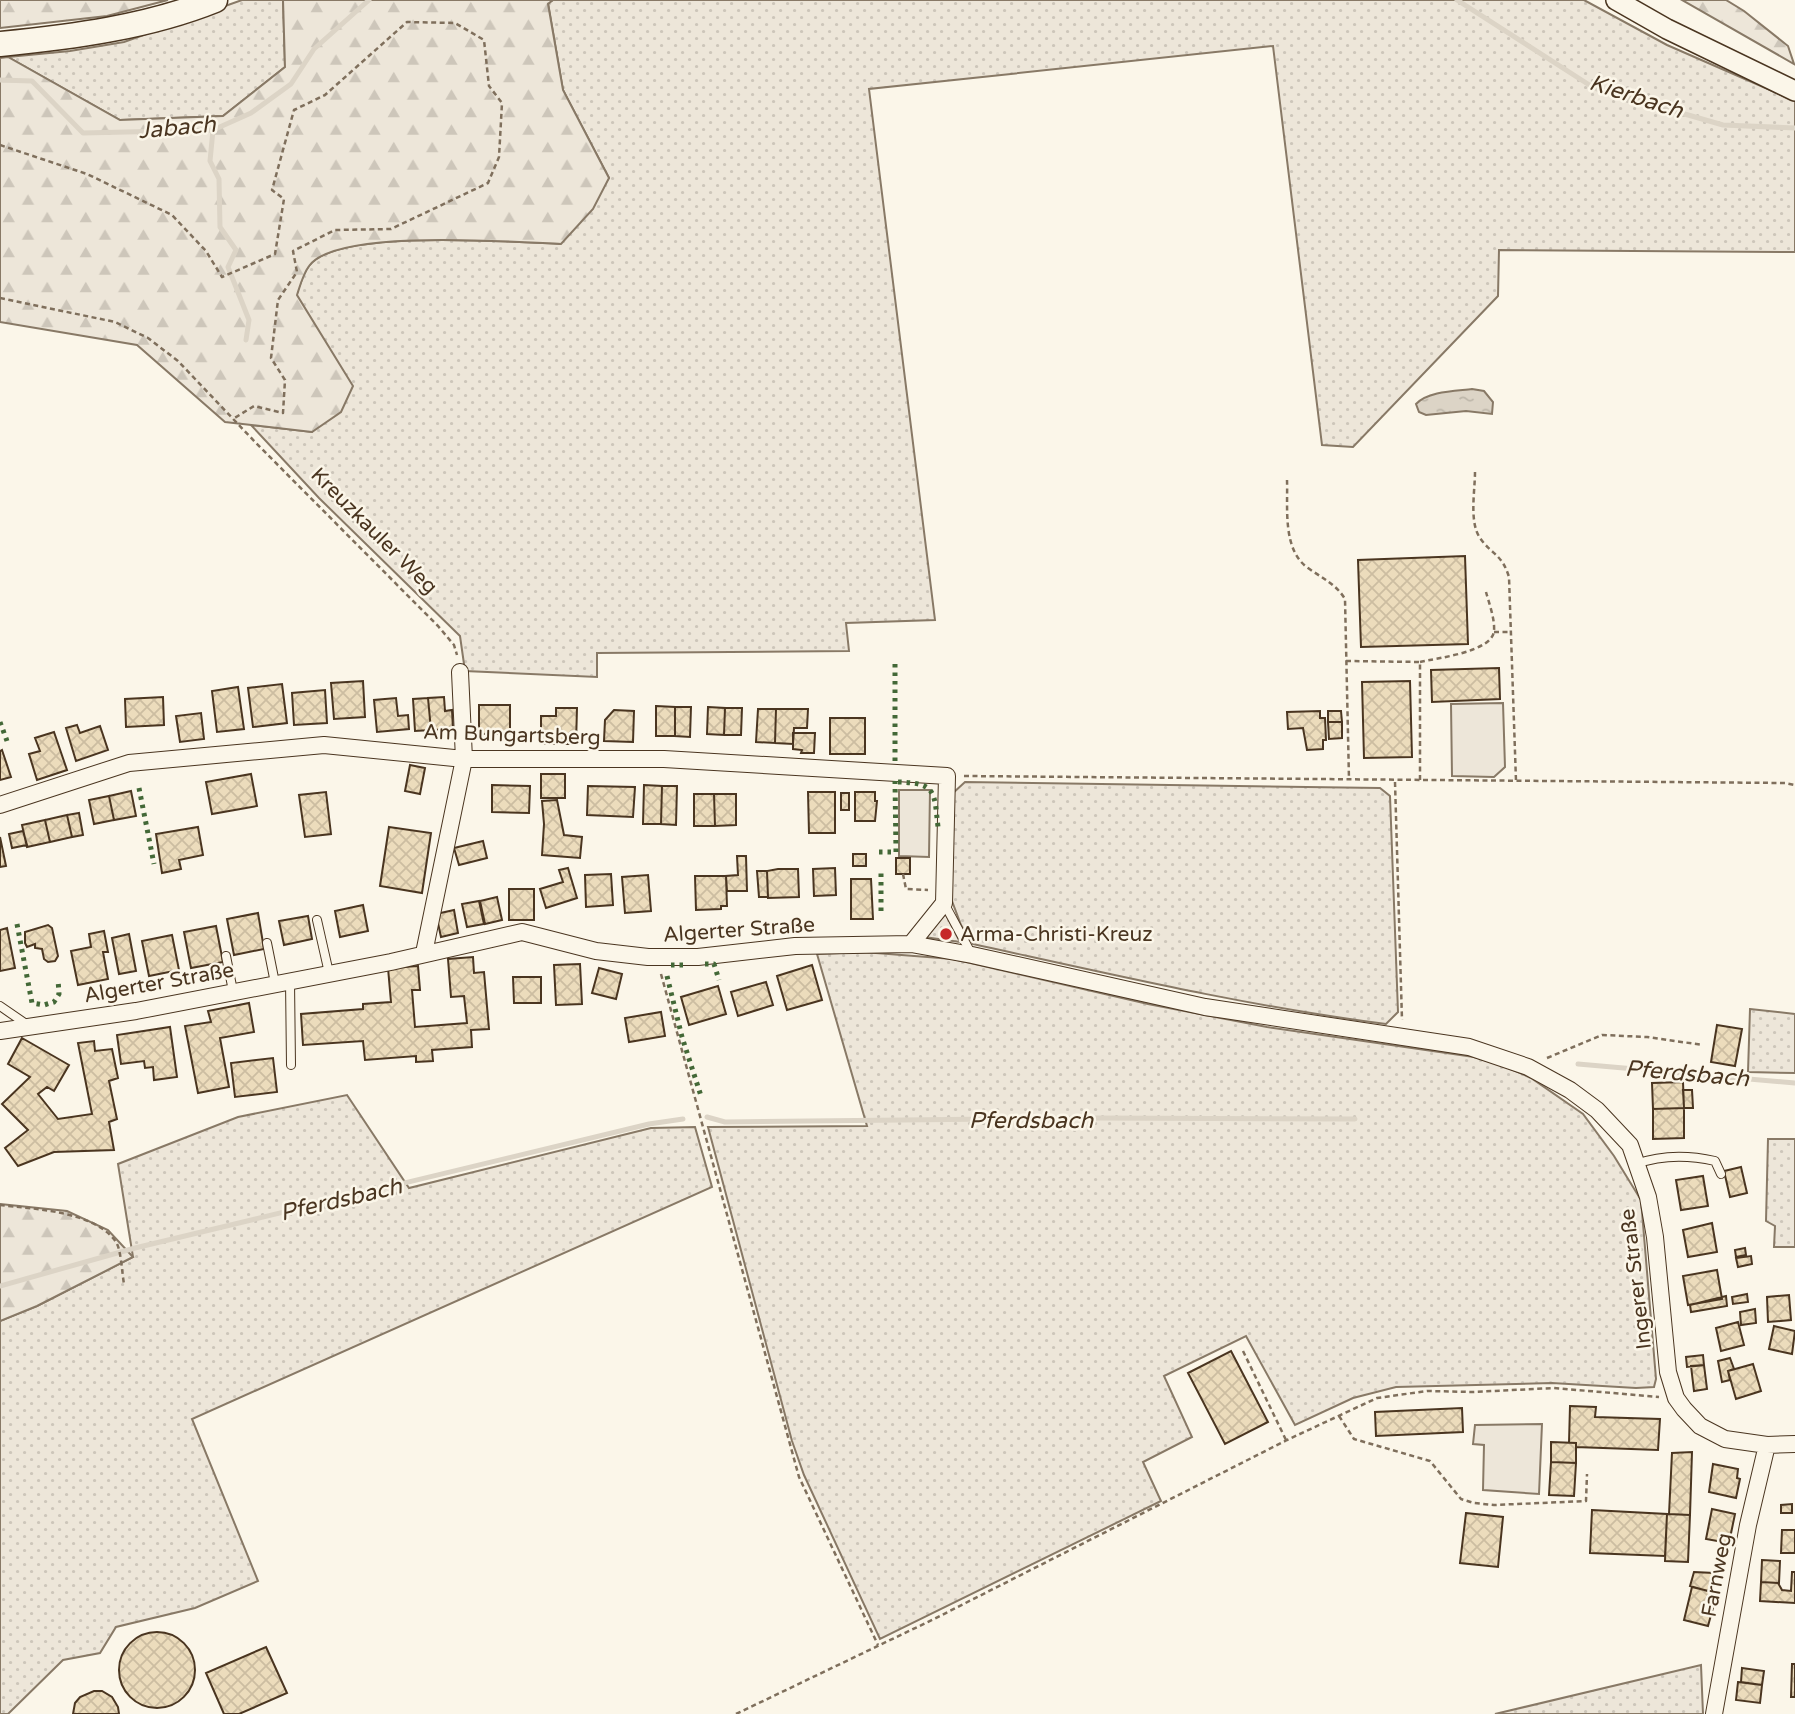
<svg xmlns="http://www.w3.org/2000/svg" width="1795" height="1714" viewBox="0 0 1795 1714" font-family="'Varela Round',sans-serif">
	<defs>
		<pattern id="grass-dots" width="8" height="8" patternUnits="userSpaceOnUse" patternTransform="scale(1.75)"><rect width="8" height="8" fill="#ede6d9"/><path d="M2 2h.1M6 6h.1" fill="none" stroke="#cdc6ba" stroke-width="1.8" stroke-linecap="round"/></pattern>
		<pattern id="forest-firs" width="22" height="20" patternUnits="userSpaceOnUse" patternTransform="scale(1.75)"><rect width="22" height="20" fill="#ede6d9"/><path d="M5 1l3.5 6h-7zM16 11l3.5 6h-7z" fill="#cdc6ba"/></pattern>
		<pattern id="water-ripples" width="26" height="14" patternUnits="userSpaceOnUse" patternTransform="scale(1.75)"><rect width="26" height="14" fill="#dcd4c6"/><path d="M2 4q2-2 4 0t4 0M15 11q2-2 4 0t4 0" fill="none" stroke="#beb7aa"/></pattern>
		<pattern id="building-cross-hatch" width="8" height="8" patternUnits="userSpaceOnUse" patternTransform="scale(1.75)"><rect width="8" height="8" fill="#ecdcbc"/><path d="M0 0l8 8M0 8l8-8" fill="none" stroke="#ccbda1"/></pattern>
	</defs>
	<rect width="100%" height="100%" fill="#fbf6e9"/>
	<path fill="url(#grass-dots)" stroke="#887966" stroke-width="2" d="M242,0H283L285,67L223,116L120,120L8,57L70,51L124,42Z
		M553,0H1584L1667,45L1795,101V252L1499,250L1498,296L1353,447L1322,445L1273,46L869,89L935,620L846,623L849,651L597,653V677L465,671L460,636L319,498L251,425L312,432L352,386L296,295C300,286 303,273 309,266C336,228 514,242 560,244L609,178L563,90L548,3Z
		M965,782L1380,788L1390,796L1398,1012L1386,1024C1246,1006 1110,974 973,944L961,925L952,901V794Z
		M945,913L960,942L924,937Z
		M863,952L953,959L1148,1004L1267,1027L1474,1057L1504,1066L1531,1078L1583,1114L1614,1156L1641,1200L1656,1379L1654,1387L1636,1388L1552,1383L1396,1387L1353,1398L1295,1425L1246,1336L1164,1376L1192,1437L1143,1462L1161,1501L880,1639L804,1475L792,1441L708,1127L867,1126L817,954Z
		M1750,1009L1795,1014V1073L1748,1072Z
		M347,1095L409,1188L651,1128L695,1127L712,1187L192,1419L258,1581L195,1608L116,1627L100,1653L63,1660L8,1714H0V1321L37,1306L133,1257L118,1164L238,1117Z
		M1768,1139H1795V1247H1774L1775,1226L1766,1221Z
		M1701,1665L1703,1714H1495Z"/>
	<path fill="url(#forest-firs)" stroke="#887966" stroke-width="2" d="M0,0H168L107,16L0,28Z
		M283,0H553L548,4L563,90L609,178L593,209L561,244C514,242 336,228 309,266C303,274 300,286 297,295L353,386L341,412L312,432L225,422L137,345L0,322V58L8,57L120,120L223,116L285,67Z
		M1682,0H1726L1744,11L1788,46L1794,64Z
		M0,1204L67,1211L108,1230L133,1257L37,1306L0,1321Z"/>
	<path fill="#ede6d9" stroke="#887966" stroke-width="2" d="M1503,703L1505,767L1494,777L1452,776L1451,704Z
		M899,790H930L929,857L899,856Z
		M1542,1424L1539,1494L1483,1490L1484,1445L1473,1444L1475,1425Z"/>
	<path fill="url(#water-ripples)" stroke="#887966" stroke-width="2" d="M1472,389L1484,391L1493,402L1492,414L1466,411L1426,415L1419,412L1416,404C1428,391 1456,391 1472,389Z"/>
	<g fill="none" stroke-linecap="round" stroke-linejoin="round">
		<path stroke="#dcd4c6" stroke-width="5" d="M1457,0L1594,88L1723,125L1795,128
			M0,80L32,81L83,133L213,130L251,113L291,84L314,49L369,0
			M213,130L210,161L219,179L220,227L236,250L228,267L249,320L246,340
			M1578,1064L1795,1083
			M707,1117L725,1122L1092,1118L1355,1119
			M0,1286L135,1248L649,1124L683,1119"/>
	</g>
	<path fill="url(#building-cross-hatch)" stroke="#4a3520" stroke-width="2" d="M1465,556L1468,644L1361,647L1358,560Z
		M1499,668L1500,699L1432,702L1431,670Z
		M363,681L365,717L334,719L331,683Z
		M1410,681L1412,757L1364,758L1362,682Z
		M282,684L287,723L253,727L248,688Z
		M238,687L244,729L217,732L212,691Z
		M325,690L327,723L294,725L292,693Z
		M163,697L164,725L126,727L125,699Z
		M444,697L445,711L452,710L453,729L431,730L428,698Z
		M396,698L398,716L408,715L409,729L377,732L374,700Z
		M428,698L431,730L415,731L413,699Z
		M479,705H510V734H479Z
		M656,706L675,707V736H656Z
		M675,707H691L690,737L675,736Z
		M708,707L725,708L724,735L707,734Z
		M556,708H577L576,744H541V716H556Z
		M725,708H742L741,735H724Z
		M758,709H776L775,743L756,742Z
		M776,709H808L807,728H794L793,744L775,743Z
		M614,710L634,711L633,742L604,741L605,720Z
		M1320,711V718H1325L1326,740H1323V749L1307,750L1303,728L1288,729L1287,712Z
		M1328,711H1341L1342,722H1328Z
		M201,713L204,739L180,742L176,716Z
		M830,718H865V754H830Z
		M1328,722H1342V738L1329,739Z
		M77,725L80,733L100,726L108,750L76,761L66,728Z
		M54,732L67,770L37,780L29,754L40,751L35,738Z
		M793,733H815L814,753H801L802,750L793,749Z
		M2,750L11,777L0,780V751Z
		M410,765L425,768L420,794L405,791Z
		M251,774L257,806L212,814L206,782Z
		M541,774H565V798H541Z
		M492,785L530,786L529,813L492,812Z
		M644,785L662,786L661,824H643Z
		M588,786L635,787L633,817L587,815Z
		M662,786H677L676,825L661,824Z
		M131,791L136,816L114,820L109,796Z
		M326,792L331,834L305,837L299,795Z
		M808,792H835V833H809Z
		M855,792H875V801H877L875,821H855Z
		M841,793H849V810H841Z
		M694,794H714L715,826H694Z
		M714,794H736V825L715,826Z
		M109,796L114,820L94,824L89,800Z
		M557,800L564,835L582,837L580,858L542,855L544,824L542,801Z
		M79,813L83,835L72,837L67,815Z
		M67,815L72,837L50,842L45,820Z
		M45,820L50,842L27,847L22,825Z
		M198,827L203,855L179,860L181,869L162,873L156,834Z
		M389,827L431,833L422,893L380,886Z
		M23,831L27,845L12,848L9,834Z
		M0,837L6,866L0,867Z
		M483,841L487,858L459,865L454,848Z
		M853,854H866V866H853Z
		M737,856H746L747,891H727L726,876L738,875Z
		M896,858H910V874H896Z
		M568,868L577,898L546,908L540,889L563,882L559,870Z
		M835,868L836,895L814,896L813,869Z
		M778,869H798L799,897L768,898L767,871Z
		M757,871H767L768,897H759Z
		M611,874L613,905L586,907L585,875Z
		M648,875L651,911L625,913L622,877Z
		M695,876H726L727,906H721V909L696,910Z
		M851,879H871L873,919H851Z
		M509,889H534V920H509Z
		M497,897L502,920L485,924L480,901Z
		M479,901L484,924L467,927L462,904Z
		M363,905L368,931L340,937L335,911Z
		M454,910L458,933L441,937L436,914Z
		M258,913L264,949L234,955L227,919Z
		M308,916L312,939L284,945L279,921Z
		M48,925L52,928L58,956L55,961L48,962L44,959L42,949L35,948V944L27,947L25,943V932Z
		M216,926L223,962L191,968L184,932Z
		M7,928L15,968L0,971V930Z
		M104,931L108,952H103L108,979L78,985L71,951L91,947L89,934Z
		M129,934L136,971L119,974L112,938Z
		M172,935L179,970L149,976L142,941Z
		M473,957L474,973L484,972L489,1029L471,1030L472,1047L432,1050L433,1061L416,1062V1056L365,1060L363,1041L303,1045L301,1014L363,1009V1004L391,1002L388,968L418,966L420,990H412L415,1027L467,1023L464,996L451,997L448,959Z
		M580,964L582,1004L556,1005L554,965Z
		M812,965L822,1000L787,1010L777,976Z
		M599,968L622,974L616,999L592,993Z
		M513,977H541V1003H514Z
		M766,982L773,1005L738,1016L731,992Z
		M718,986L726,1014L689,1025L681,997Z
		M249,1003L254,1032L220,1038L229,1087L198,1093L185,1026L211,1022L208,1011Z
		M661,1012L665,1036L629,1042L625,1018Z
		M1717,1025L1742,1029L1735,1066L1711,1062Z
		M170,1027L177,1077L154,1080L153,1067L145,1068L144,1061L121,1064L117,1035Z
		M22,1038L69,1065L54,1091L47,1087L38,1094L58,1119L92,1114L78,1043L94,1041L95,1051L112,1049L118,1078L109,1081L117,1119L109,1122L114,1150L54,1152L18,1166L5,1148L28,1130L2,1104L30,1077L8,1064Z
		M273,1058L277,1092L235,1097L231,1063Z
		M1683,1082L1684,1108L1653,1109L1652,1083Z
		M1683,1090H1692L1693,1108H1684Z
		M1684,1108V1138L1653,1139V1109Z
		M1741,1167L1747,1193L1730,1197L1724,1171Z
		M1703,1176L1708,1206L1681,1210L1676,1180Z
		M1712,1223L1717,1252L1688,1257L1683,1230Z
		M1745,1248L1746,1255L1736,1257L1735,1250Z
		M1751,1256L1752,1264L1738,1267L1736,1258Z
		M1717,1270L1722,1299L1688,1305L1683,1276Z
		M1747,1294L1748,1302L1733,1304L1732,1297Z
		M1789,1295L1791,1320L1768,1322L1767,1297Z
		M1726,1296L1727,1306L1691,1312L1690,1305Z
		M1755,1309L1756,1323L1741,1325L1740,1312Z
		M1738,1322L1744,1345L1721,1351L1716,1328Z
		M1774,1326L1795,1331L1792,1354L1769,1349Z
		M1231,1351L1268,1422L1225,1444L1188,1373Z
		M1703,1355L1704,1365L1687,1367L1686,1357Z
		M1730,1358L1734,1369L1728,1371L1730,1380L1722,1382L1718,1361Z
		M1753,1364L1761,1391L1736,1399L1728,1371Z
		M1704,1365L1707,1389L1694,1391L1691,1366Z
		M1570,1406L1596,1407L1595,1417L1660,1419L1658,1450L1576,1447V1443H1569Z
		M1462,1408L1463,1432L1376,1436L1375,1412Z
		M1551,1442L1576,1443V1463L1551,1462Z
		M1692,1452L1690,1515L1669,1514L1672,1453Z
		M1551,1462L1576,1463L1574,1496L1549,1495Z
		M1713,1464L1738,1469L1737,1478L1740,1479L1736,1498L1709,1492Z
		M1792,1504V1513H1781V1505Z
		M1712,1509L1735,1514L1729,1543L1706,1539Z
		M1592,1510L1667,1514L1665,1556L1590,1553Z
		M1466,1513L1503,1517L1498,1567L1460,1563Z
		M1667,1514L1690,1515L1688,1562L1665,1561Z
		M1782,1530H1795V1553H1781Z
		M1762,1560L1780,1561L1779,1583L1761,1582Z
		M1694,1572L1714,1573L1711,1592L1690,1586Z
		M1792,1572H1795V1603L1760,1601L1761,1582L1778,1583L1782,1590L1791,1591Z
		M1692,1587L1717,1593L1708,1626L1684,1620Z
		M119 1670a38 38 0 1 1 76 0a38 38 0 1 1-76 0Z
		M266,1647L287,1693L239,1714H224L206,1673Z
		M1792,1664H1795V1697H1791Z
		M1742,1668L1764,1671L1762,1685L1741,1682Z
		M1738,1682L1762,1685L1760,1703L1736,1700Z
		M94,1691H102L112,1697L118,1707L119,1714H73L75,1703L80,1697Z"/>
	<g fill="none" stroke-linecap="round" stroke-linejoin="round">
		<g stroke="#4a3520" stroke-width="10">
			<path id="service" d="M944,903L972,955
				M317,920L329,973
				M267,943L275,983
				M226,956L233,991
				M290,981L291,1065
				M0,1006L29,1026
				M1636,1164C1661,1155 1689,1155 1715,1161L1721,1174"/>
		</g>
		<g stroke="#4a3520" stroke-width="18">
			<path id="minor" d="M0,805L129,763L324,745L464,759H664L947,776L944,903L911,944
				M424,953L464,759L460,672
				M0,1031L136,1011L391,962L522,932L596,951L648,957H698L795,946L911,944L972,955L1205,1007L1469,1047L1528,1067L1570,1090L1597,1110L1630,1145L1648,1197L1655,1237L1668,1372L1676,1398L1684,1409L1700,1426L1725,1439L1767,1445L1795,1444
				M1714,1714L1748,1525L1767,1445"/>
		</g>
		<g stroke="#4a3520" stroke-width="22">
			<path id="tertiary" d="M1616,0L1667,29L1795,91"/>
		</g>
		<g stroke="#4a3520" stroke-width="27">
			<path id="primary" d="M0,44C72,37 148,27 215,0"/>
		</g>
		<path stroke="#7f6f5c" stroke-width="2.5" stroke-dasharray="5 3.5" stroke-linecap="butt" d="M0,145L87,174L172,215L206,251L222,277L275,254L284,199L272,190L294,110L325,95L407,22L455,23L484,40L489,86L502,103L499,157L488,183L391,229L335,230L293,251L297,272L278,300L271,358L285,380L283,413L254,406L233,419
			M0,298L115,322L148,338L178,361L256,443L438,626L454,645L457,655
			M1475,472C1475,491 1469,522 1480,538C1492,555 1502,554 1509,577L1516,781
			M1287,480C1288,507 1282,550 1308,568C1322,578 1336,584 1345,599L1349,780
			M1494,632H1511
			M1346,661L1420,662V780
			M1420,662C1437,658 1492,652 1494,631C1495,619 1489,603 1486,592
			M964,776L1785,783L1795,785
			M1395,782L1402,1020
			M903,874L906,889L928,890
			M661,974L799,1477L878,1645
			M1547,1058L1602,1035L1647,1037L1703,1045
			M0,1205C34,1209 95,1211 116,1242C121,1249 122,1273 124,1284
			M1243,1351L1286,1440
			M1339,1416L1354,1439L1430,1461L1461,1499L1474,1503L1494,1505L1586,1501L1587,1474
			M736,1714L934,1619L1287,1440L1377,1398L1427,1391L1473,1392L1554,1388L1659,1397"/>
		<use href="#service" stroke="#fbf6e9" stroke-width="8"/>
		<use href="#minor" stroke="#fbf6e9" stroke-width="16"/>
		<use href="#tertiary" stroke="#fbf6e9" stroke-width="19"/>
		<use href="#primary" stroke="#fbf6e9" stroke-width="24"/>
		<path stroke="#436837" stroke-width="5" stroke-dasharray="3.5 5" stroke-linecap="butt" d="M0,722L7,741
			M895,761V660
			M898,782C937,783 934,792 938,827
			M139,788L154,864
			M879,852H896L895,781
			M881,911V869
			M17,924L32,1003L44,1005L54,1002L59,994L58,979
			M705,964H714L719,980
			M671,965H685
			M667,976L682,1037L701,1096"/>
	</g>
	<circle fill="#c62828" stroke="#fbf6e9" stroke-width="2.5" cx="946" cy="934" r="7"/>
	<g text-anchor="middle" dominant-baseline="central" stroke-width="5" stroke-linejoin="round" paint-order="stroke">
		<g font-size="21" fill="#4a3520" stroke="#fbf6e9">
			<text transform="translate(374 531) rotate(45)">Kreuzkauler Weg</text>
			<text transform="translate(512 735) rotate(2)">Am Bungartsberg</text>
			<text transform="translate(739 930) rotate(-4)">Algerter Straße</text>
			<text transform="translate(159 983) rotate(-10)">Algerter Straße</text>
			<text transform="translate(1636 1279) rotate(-97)">Ingerer Straße</text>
			<text transform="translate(1717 1575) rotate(-79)">Farnweg</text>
		</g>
		<g font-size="21" fill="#4a3520" stroke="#fbf6e9" text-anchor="start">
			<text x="960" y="934">Arma-Christi-Kreuz</text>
		</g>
		<g font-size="23" font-style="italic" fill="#4a3520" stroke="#fbf6e9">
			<text transform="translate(1636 97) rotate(18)">Kierbach</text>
			<text transform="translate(177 128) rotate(-5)">Jabach</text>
			<text transform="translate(1687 1074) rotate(5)">Pferdsbach</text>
			<text x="1031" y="1121">Pferdsbach</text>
			<text transform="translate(341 1200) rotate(-13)">Pferdsbach</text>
		</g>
	</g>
</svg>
